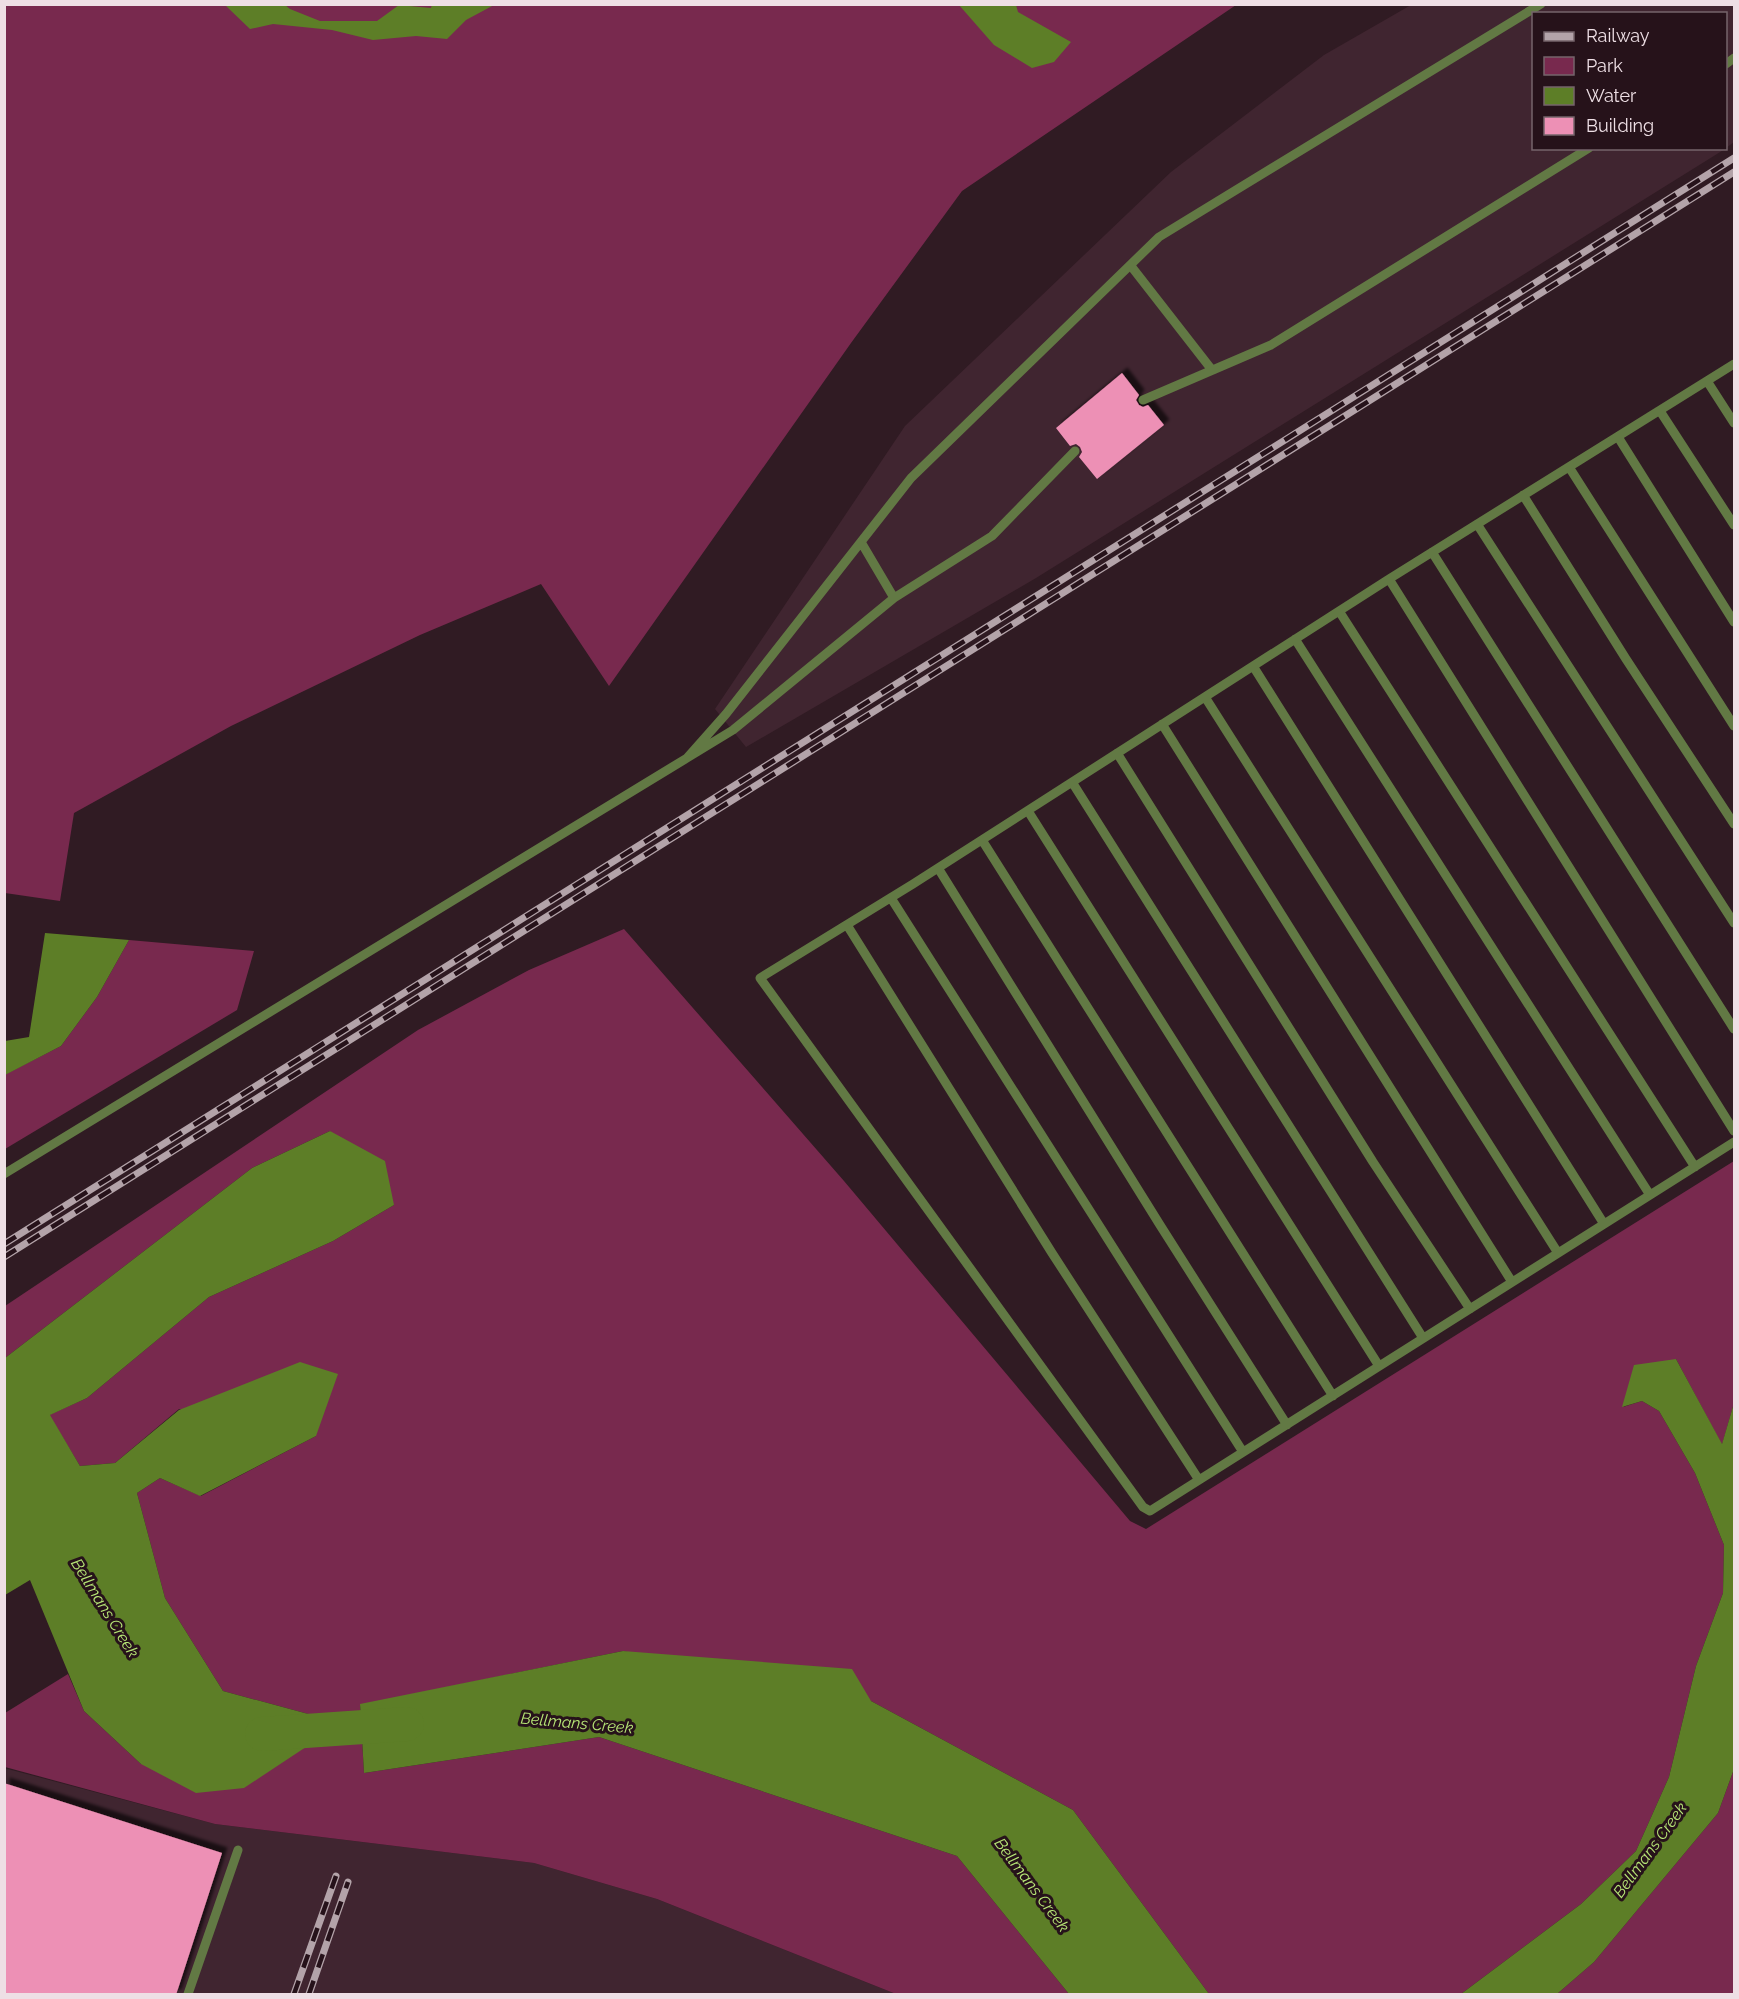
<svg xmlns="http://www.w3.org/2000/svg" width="1739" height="1999" viewBox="0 0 1739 1999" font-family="Raleway,sans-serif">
	<defs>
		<filter id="shadow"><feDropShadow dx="5.5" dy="-5.5" stdDeviation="1.5" flood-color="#0009"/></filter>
	</defs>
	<rect width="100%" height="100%" fill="#301b23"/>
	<path fill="#402530" d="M1411,5H1734V142L1726,148V14H1534V148L1725,149L1036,578L746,747L715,709L905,426L1171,172L1324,55Z
		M4,1768L215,1824L534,1863L657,1899L896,1994H5Z"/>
	<path fill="#78294e" d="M5,5H1236L962,191L851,343L609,686L541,584L420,635L231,726L74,813L60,901L5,893Z
		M624,929L844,1181L1130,1521L1146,1529L1734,1161V1403L1722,1445L1676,1359L1623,1407L1642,1401L1659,1411L1695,1473L1724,1545L1723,1593L1696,1666L1669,1777L1636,1851L1581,1904L1461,1994H1209L1073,1810L871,1701L623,1651L360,1705L364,1773L599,1737L957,1856L1069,1994H896L657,1899L534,1863L215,1824L5,1767V1713L68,1674L84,1711L141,1764L312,1715L223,1691L165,1598L137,1493L160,1478L201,1496L316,1436L179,1409L115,1463L80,1466L49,1415L87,1398L209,1297L333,1241L394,1205L330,1131L252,1168L5,1358V1306L418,1030L529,970Z
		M129,940L254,951L237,1010L5,1149L4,1075L61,1046L97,997Z
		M1734,1769V1994H1557L1594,1962L1718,1813Z"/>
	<path fill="#5d7e27" d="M432,4L494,5L466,20L447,39L416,36L373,40L332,30L273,24L250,29L225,5H285L290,9L320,21H377L399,5L431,8Z
		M959,5H1016L1018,12L1071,42L1054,62L1032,68L994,45Z
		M45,933L129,940L97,997L61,1046L5,1075V1041L29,1037Z
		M330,1131L385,1161L394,1205L333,1241L209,1297L87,1398L50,1415L80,1466L115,1463L179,1410L300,1362L338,1374L316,1436L200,1496L160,1478L137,1493L165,1598L223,1691L312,1715L306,1747L244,1788L196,1793L141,1764L84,1711L30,1580L5,1595V1358L252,1168Z
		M1676,1359L1722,1444L1734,1403V1769L1718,1813L1594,1962L1557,1994H1461L1581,1904L1636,1851L1669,1777L1696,1666L1723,1593L1724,1545L1695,1473L1659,1411L1642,1401L1622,1407L1634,1365Z
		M623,1651L852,1669L871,1701L1073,1810L1209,1994H1069L957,1856L599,1737L364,1773L360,1704Z"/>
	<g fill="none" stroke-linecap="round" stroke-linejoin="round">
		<path stroke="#5d7e27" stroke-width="34" d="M262,1734L407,1724"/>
	</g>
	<path fill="#ed90b5" filter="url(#shadow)" d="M1122,373L1139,395L1136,400L1139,405L1143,407L1148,405L1164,425L1097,479L1079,457L1082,452L1080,447L1076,444L1070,446L1056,428Z
		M4,1783L222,1853L176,1995H4Z"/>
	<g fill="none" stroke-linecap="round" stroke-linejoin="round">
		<path stroke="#627944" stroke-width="9" d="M1726,64L1734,58
			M1131,266L1212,370
			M1734,364L1389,579L913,884L760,978L1143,1507L1150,1511L1734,1142
			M1707,381L1734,423
			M1143,400L1271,345L1589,148
			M1660,411L1734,525
			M1618,437L1734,622
			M1075,451L992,536L894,598L733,730L687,758L726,714L911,478L1159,237L1541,4
			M1569,467L1734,726
			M1523,495L1626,659L1734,824
			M1477,524L1734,923
			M861,542L894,598
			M1432,552L1734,1029
			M1389,579L1734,1131
			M1339,611L1695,1167
			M1295,639L1650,1195
			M1253,666L1604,1224
			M1205,697L1558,1253
			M1162,724L1512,1282
			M1117,753L1373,1162L1470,1309
			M1072,782L1423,1338
			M1028,811L1379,1366
			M982,840L1333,1396
			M938,868L1160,1225L1287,1425
			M891,898L1243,1452
			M847,925L1052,1253L1199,1480
			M4,1174L687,758
			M188,1994L238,1850"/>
		<g stroke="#b3a3a9" stroke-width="7">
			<path id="rail" d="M4,1244L1734,158
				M4,1257L1734,172
				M294,1994L336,1876
				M309,1994L348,1882"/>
		</g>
		<use href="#rail" stroke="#26121a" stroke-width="4.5" stroke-dasharray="14" stroke-linecap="butt"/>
	</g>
	<g text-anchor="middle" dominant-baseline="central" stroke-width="6" stroke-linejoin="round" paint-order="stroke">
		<g font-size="16" font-style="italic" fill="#b8e877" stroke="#26121a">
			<text transform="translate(105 1608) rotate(58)">Bellmans Creek</text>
			<text transform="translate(577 1723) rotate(5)">Bellmans Creek</text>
			<text transform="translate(1650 1850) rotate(-54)">Bellmans Creek</text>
			<text transform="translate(1032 1885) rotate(53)">Bellmans Creek</text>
		</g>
	</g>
	<rect width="1739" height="1999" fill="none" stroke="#eedfe5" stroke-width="12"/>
	<rect x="1532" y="12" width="195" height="138" fill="#26121a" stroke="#76646b" stroke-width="1.5"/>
	<rect x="1544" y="32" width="30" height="9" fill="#b3a3a9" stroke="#76646b" stroke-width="1.5"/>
	<text x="1586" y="42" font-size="18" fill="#eedfe5">Railway</text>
	<rect x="1544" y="57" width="30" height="18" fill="#78294e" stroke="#76646b" stroke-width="1.5"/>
	<text x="1586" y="72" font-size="18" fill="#eedfe5">Park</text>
	<rect x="1544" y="87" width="30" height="18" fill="#5d7e27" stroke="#76646b" stroke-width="1.5"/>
	<text x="1586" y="102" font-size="18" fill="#eedfe5">Water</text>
	<rect x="1544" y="117" width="30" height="18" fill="#ed90b5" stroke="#76646b" stroke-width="1.5"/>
	<text x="1586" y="132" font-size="18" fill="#eedfe5">Building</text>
</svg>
